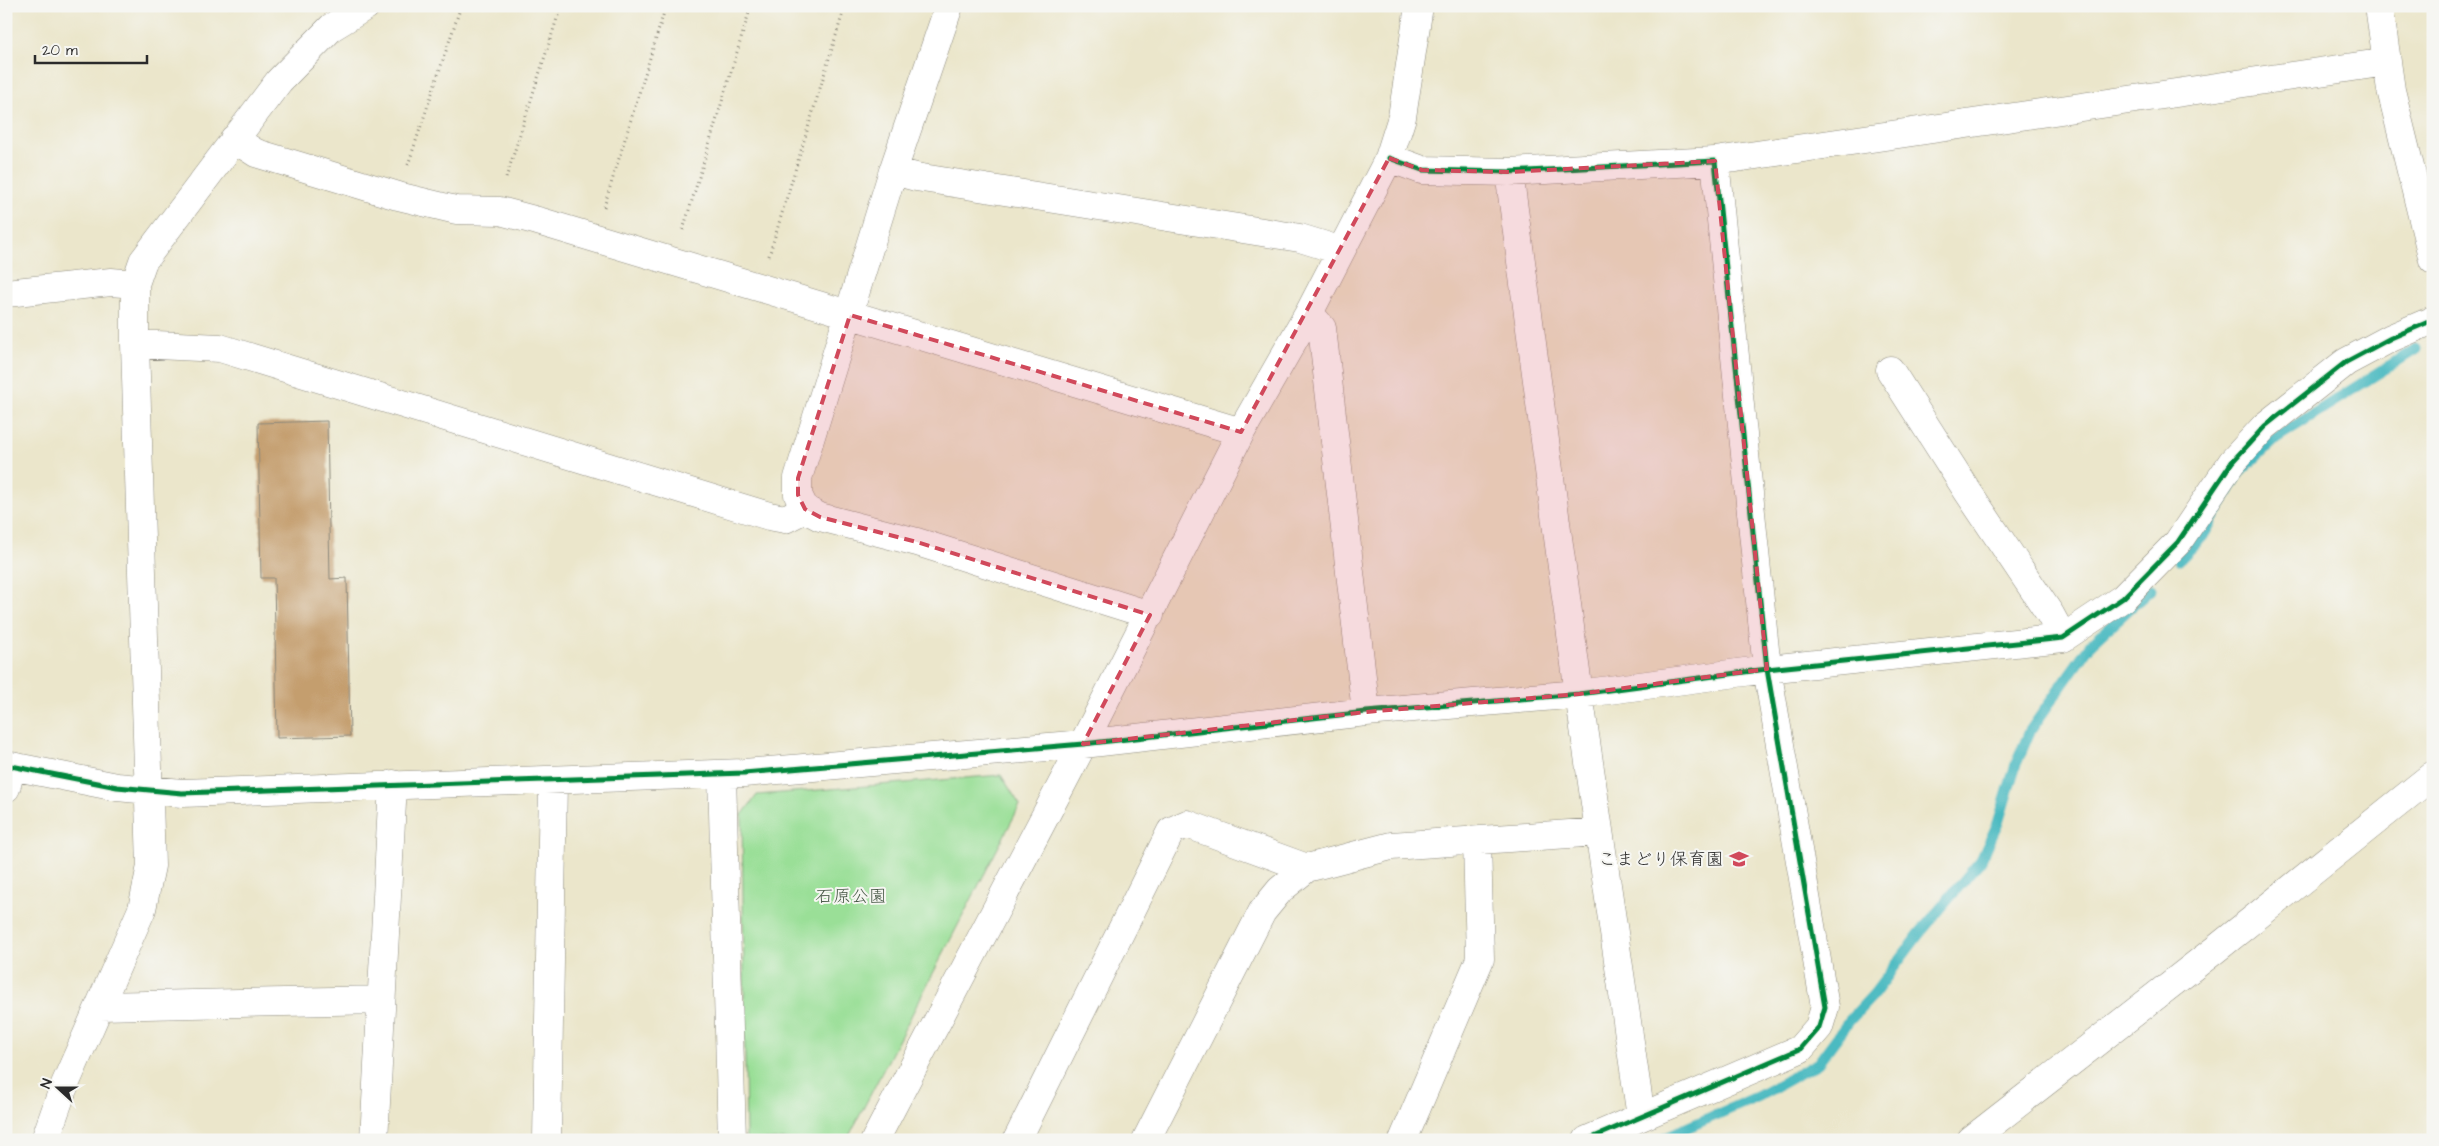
<svg xmlns="http://www.w3.org/2000/svg" width="2439" height="1146" viewBox="0 0 2439 1146" font-family="'Architects Daughter','Klee One',sans-serif">
	<rect width="100%" height="100%" fill="#f6f6f2"/>
	<filter id="ink" filterUnits="userSpaceOnUse"><feTurbulence type="fractalNoise" baseFrequency=".02" numOctaves="2"/><feDisplacementMap in="SourceGraphic" scale="10" xChannelSelector="R" yChannelSelector="G"/><feConvolveMatrix kernelMatrix="1 2 1 2 8 2 1 2 1" color-interpolation-filters="sRGB"/></filter>
	<filter id="wash" filterUnits="userSpaceOnUse"><feTurbulence type="fractalNoise" baseFrequency=".0096" numOctaves="4" result="noise"/><feDisplacementMap in="SourceGraphic" scale="20" xChannelSelector="R" yChannelSelector="G"/><feGaussianBlur stdDeviation="1.12" result="paint"/><feColorMatrix in="noise" values="0 0 0 0 0 0 0 0 0 0 0 0 0 0 0 0 0 1.4 0 .05"/><feComposite in="paint" operator="in"/></filter>
	<g filter="url(#wash)">
		<rect width="100%" height="100%" fill="#ebe6cb"/>
		<path fill="#9adf97" stroke="#628561" d="M1001,775L1020,805L847,1140H746L742,815L757,795Z"/>
		<g fill="none" stroke-linecap="round" stroke-linejoin="round">
			<path stroke="#4bbac1" stroke-width="11" d="M2179,560L2203,536L2239,473L2276,438L2416,349
				M1659,1140L1759,1096L1818,1063L1850,1020L1874,994L1919,934L1981,860L1998,823L2016,764L2030,731L2069,675L2091,644L2151,589"/>
		</g>
		<g id="blocks">
			<path fill="#c49e6e" d="M327,421L330,579L347,578L350,736L277,738L274,578H261L258,423Z"/>
		</g>
	</g>
	<g filter="url(#ink)">
		<use href="#blocks" fill-opacity="0" stroke="#8b887b" stroke-width="1"/>
		<g fill="none" stroke-linecap="round" stroke-linejoin="round">
			<g stroke="#8b887b" stroke-width="29">
				<path id="minor" d="M949,6L893,171L798,478V495L805,509L820,517L917,542L1150,615
					M2379,6L2391,90L2433,260
					M234,139L256,153L398,196L456,210L500,211L538,221L1241,432
					M1389,158L1422,170L1509,172L1715,161L1767,669L1825,1007L1819,1027L1800,1049L1587,1140
					M1715,161L2387,62
					M893,171L916,177L1300,238L1339,250
					M1509,172L1579,694L1641,1117
					M6,293L111,282L135,284
					M1309,313L1322,328L1366,712
					M135,344L220,348L769,516L785,519L805,509
					M1890,370L1968,492L2050,614L2063,638
					M6,765L117,787L182,793L744,773L1083,744L1366,712L1579,694L1767,669L2063,638L2123,598L2178,542L2232,462L2265,426L2346,362L2391,338L2433,320
					M722,775L732,1140
					M6,788L12,766
					M100,1006L381,1000
					M45,1140L63,1089L142,909L151,866L135,344V284L143,261L279,81L332,27L366,6
					M374,1140L393,784
					M547,1140L553,781
					M875,1140L1083,744L1241,432L1309,313L1389,158L1402,117L1419,6
					M1017,1140L1171,831L1187,824L1307,868
					M1146,1140L1262,912L1280,890L1307,868L1391,846L1599,832
					M1403,1140L1480,959L1477,841
					M1971,1140L2216,949L2433,775"/>
			</g>
			<path stroke="#8b887b" stroke-width="3" stroke-dasharray="1 4" stroke-linecap="butt" d="M408,165L461,6
				M506,178L561,6
				M604,207L666,6
				M683,230L751,6
				M769,256L845,6"/>
			<use href="#minor" stroke="#fff" stroke-width="28"/>
			<g stroke="#f6f6f2" stroke-width="8">
				<path id="cycleway" d="M1389,158L1422,170L1509,172L1715,161L1767,669L1825,1007L1819,1027L1800,1049L1587,1140
					M6,765L117,787L182,793L744,773L1083,744L1366,712L1579,694L1767,669L2063,638L2123,598L2178,542L2232,462L2265,426L2346,362L2391,338L2433,320"/>
			</g>
			<use href="#cycleway" stroke="#00873e" stroke-width="5"/>
		</g>
	</g>
	<path fill="#d1495b" fill-opacity="0.2" stroke="#d1495b" stroke-width="4" stroke-dasharray="10 6" stroke-linejoin="round" d="M1389,158L1422,170L1509,172L1715,161L1767,669L1579,694L1366,712L1083,744L1150,615L917,542L820,517L805,509L798,495V478L850,315L1241,432Z"/>
	<defs>
		<g id="school-bare" transform="scale(1.5)"><path d="M0-5L7-2L0 1L-7-2ZM-4 1L0 2.5L4 1V4Q0 6-4 4Z" fill="#d1495b" stroke="#f6f6f2" stroke-width="2.5" paint-order="stroke"/></g>
	</defs>
	<g fill-rule="evenodd">
		<use href="#school-bare" x="1739" y="859"/>
	</g>
	<g text-anchor="middle" dominant-baseline="central" stroke-width="4" stroke-linejoin="round" paint-order="stroke">
		<g font-size="18" fill="#2b2b2b" stroke="#f6f6f2" text-anchor="end">
			<text x="1724" y="859">こまどり保育園</text>
		</g>
		<g font-size="18" fill="#475846" stroke="#f6f6f2">
			<text x="851" y="896">石原公園</text>
		</g>
	</g>
	<rect width="2439" height="1146" fill="none" stroke="#f6f6f2" stroke-width="25"/>
	<g transform="translate(58 1088) rotate(291)" stroke="#f6f6f2" stroke-width="4" paint-order="stroke">
	<path d="M0-4L9 19L0 12L-9 19Z" fill="#2b2b2b"/>
	<text y="-8" font-size="14" font-weight="bold" text-anchor="middle" fill="#2b2b2b">N</text>
	</g>
	<path d="M35 55v8h112v-8" fill="none" stroke="#2b2b2b" stroke-width="2.5"/>
	<text x="42" y="55" font-size="15" fill="#2b2b2b" stroke="#f6f6f2" stroke-width="4" paint-order="stroke">20 m</text>
</svg>
